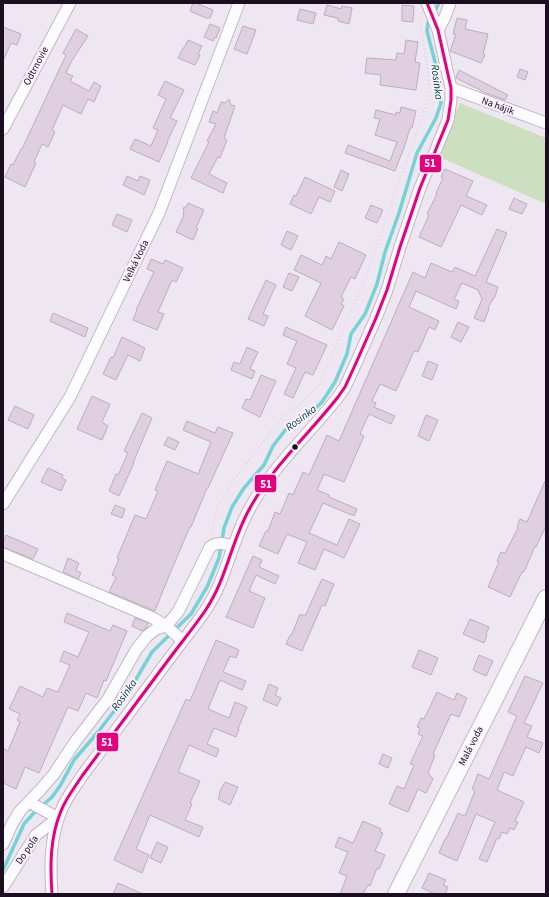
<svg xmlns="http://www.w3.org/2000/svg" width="549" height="897" viewBox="0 0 549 897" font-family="'Source Sans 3',sans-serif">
	<rect width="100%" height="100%" fill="#eee7f2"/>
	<path fill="#ccdfbf" d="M460,103L546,138V204L437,156Z"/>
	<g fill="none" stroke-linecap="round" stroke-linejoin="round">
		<path stroke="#74d3d5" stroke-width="3.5" d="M434,13L439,3
			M3,870L24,824L33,814L52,797L60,786L74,760L98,732L128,693L152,652L191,614L207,587L219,558L224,528L232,507L244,488L264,465L273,446L286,429L305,418L322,402L335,382L347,354L351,334L365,314L377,284L385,252L399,213L417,153L436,118L441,103L436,66L427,31L428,23L430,20"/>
	</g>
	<path fill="#e0cfe0" stroke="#baaeba" d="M193,3H196L213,10L210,18H206L190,11Z
		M327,5L341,9L342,6L352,8L349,24L338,21V18L324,15Z
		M402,5L414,6L413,22L402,21Z
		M300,9L316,13L313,24L297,20Z
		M457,18L467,20L465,29L488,34L483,54L485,55L481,63L450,51L456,34H453Z
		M210,24L220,28L216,38H214L213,41L204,37Z
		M243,26L256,30L247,54L234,49Z
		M3,27L21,34L17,45L11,43L3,61Z
		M76,29L88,36L71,62L66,73L73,76L70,81L89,91L94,82L101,86L94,102L88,99L81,114L63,105L52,130L55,132L48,147L42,144L34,162L36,163L25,187L5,177L11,164L13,165L21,149H22L66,55L63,53Z
		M188,40L202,46L198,54L200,55L195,65L178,58L183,48H184Z
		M406,40L418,42L415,62L420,63L416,90L380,85L381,75L365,73L367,58L396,60L397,53L404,54Z
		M520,69L528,72L525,80L517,77Z
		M459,70L508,95L505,100L486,93L456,78V77Z
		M165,81L184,90L170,118L177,121L167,142H168L159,162L130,149L135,139L151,146L158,130L153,128L166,99L158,95Z
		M229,99L231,105L235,106L224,138L227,140L220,158L218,157L209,174L227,183L223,193L191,178L209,142L207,141L216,124L209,122L213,111L217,113L221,102L225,103Z
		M401,107L416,111L412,128H410L405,145L395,171L345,153L348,145L390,161L397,142L375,135L380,119L374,118L376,110L396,115V112L400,113Z
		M445,169L473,181L466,196L487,205L482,215L461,205L441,247L419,237L429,215L427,214L437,194L436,193L443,178L441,177Z
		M341,170L349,174L342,191L334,187Z
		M127,176L138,181L140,176L150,180L144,195L123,185Z
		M305,177L335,191L330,202L319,197L311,214L290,204L294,195L296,196Z
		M514,198L527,204L522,214L509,209Z
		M188,203L204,210L196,228L198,229L193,240L176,232L184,215H183L184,211L183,208L187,206Z
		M371,205L383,210L377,223L365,218Z
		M117,214L132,220L127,232L112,225Z
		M497,229L507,233L486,282L498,287L495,297H494L488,308L489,309L484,322L474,318L482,299L478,290L462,283L454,299L459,301L456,309L416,291L409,307L439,321L435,330L429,327L418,352L414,351L396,391L380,384L372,401L376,403L374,407L395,416L391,424L369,414L360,434L364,436L344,482L324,474L317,490L329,495V497L357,509L354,516L323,503L309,533L337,545L349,519L360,524L344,558L324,549L315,570L298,563L307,542L287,534L278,554L259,546L266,531H268L275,512L280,514L289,493L293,495L303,472L309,475L327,435L339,441L413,272L425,278L431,263L452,272L455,267L475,276Z
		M287,231L298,236L291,250L281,245Z
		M339,242L366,255L355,279L351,277L341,297L344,299L341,304L344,306L332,330L305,316L321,283L294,270L301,255L322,265L326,256L331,259Z
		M151,259L163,264L165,260L183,268L176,282L172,280L158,312L164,314L157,330L133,320L137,310H136L154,272L147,269Z
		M289,273L299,277L292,291L283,287Z
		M266,280L276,285L263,314L268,316L264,326L248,319Z
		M53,313L88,328L85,337L50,321Z
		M458,322L469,327L461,342L451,337Z
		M286,327L327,345L313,375L305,372L293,398L284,394L296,368L287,364L297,341L283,335Z
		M122,337L145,348L140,361L128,355L116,380L103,374L111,357L113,358Z
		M247,347L258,352L250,369L255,371L252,379L231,370L234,362L240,364Z
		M428,361L438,365L432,380L422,376Z
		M261,375L276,381L260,417L242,408L246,399L250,400Z
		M92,396L110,404L102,422L108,426L102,440L77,429Z
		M15,406L34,415L28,429L8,420Z
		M142,413L152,418L133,463H134L119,496L109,491L116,474L118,475L128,453L124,451Z
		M426,415L438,420L429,441L418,436Z
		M187,421L215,433L218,427L233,433L208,488H207L191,527H190L182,545L164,588L155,611L109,592L116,577L112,575L119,559L117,558L135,515L146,519L158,491L155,490L167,461L198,474L211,442L183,430Z
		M168,437L179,442L175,450L164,445Z
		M48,468L63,475L62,478L66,480L61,491L41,482Z
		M546,479V526L536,547L535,546L524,572H522L510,597L488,587L499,562L497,561L501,552L505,553L518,528L517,527L520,519L527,522Z
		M115,505L125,509L122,518L111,514Z
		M6,535L38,549L33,559L3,547V543Z
		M253,556L262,560L259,567L279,576L275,584L256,575L249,591L265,598L253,628L226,617Z
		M68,558L79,563L76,570L81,573L78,579L63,572Z
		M322,579L334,584L325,606L322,605L302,651L286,644L290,635L291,636L300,614L305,616Z
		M67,613L110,631L113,625L127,631L106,681L104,680L97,698L86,693L78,711L68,707L39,773L25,767L16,789L3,783V748L8,751L20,722L17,720L20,714L9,709L20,686L43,697L47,688L58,692L70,665L60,661L64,651L78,657L89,632L64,622Z
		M135,618L148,623L146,628L142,631L132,626Z
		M470,619L489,627L486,634L487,635L484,643L463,634Z
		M216,640L239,650L236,658L230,656L223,672L246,681L242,690L220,680L208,709L229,718L235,702L247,707L238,729H239L236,737L214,728L207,744L219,749L216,757L189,745L178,772L200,781L190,803L192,804L185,820L203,827L199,837L150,815L136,849L149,855L142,873L114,860L186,699L190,701Z
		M419,650L438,658L431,675L412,667Z
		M479,655L493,661L486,676L473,670Z
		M525,676L543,683L524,723L532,726L527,737L543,743L539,753L526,747L513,776L504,772L497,790L524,802L515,821L518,822L514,830L510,828L507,834L502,832L499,839L497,838L487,862L479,859L495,822L476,814L457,861L439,853L445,839H446L458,813L465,816L475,791L472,789L478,774L489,779L517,716L508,712Z
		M269,684L278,688L275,695L281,698L277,706L263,700Z
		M437,692L454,700L457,693L467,698L459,717L451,714L433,754L435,755L428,773L433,779L426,793L418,789L408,812L389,804L397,786L404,789L414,765L410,764L423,736L418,734L420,728L417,727L421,718L424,719Z
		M383,754L392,758L388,768L379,764Z
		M225,782L238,787L230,805L218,799L220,794L219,793Z
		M363,821L381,829L380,832L383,833L375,851L385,855L379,869L377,868L370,886L368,885L363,894H340L347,876L339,873L348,852L335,847L339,837L353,843Z
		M157,842L168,847L161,863L150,858Z
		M429,873L446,880L443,885L448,887L445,894H435L422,888Z
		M118,883L143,894H113Z"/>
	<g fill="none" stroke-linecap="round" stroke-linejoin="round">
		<g stroke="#c0b7c5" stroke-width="13">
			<path id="street" d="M438,30L445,17L450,3
				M451,88L546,123
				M3,129L70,3
				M3,504L70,397L159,213L239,3
				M3,554L153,618L166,626L183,641
				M3,844L12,824L20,811L42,788L54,774L75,742L108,699L136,650L147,636L156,629L166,626L178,612L210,547C217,541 226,544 233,546
				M3,887L36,835L58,818L29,802
				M52,894C50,866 50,837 61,811C66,798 75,787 82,776C111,737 140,698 169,659C181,643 194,627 205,611C227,579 231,541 250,508C273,466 309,434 338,397L345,387L356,363L376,318L387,290L400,247L420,188L448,120L451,100V88L438,30L427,3"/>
		</g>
		<g stroke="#c0b7c5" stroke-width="18">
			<path id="secondary" d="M396,894L546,598"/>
		</g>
		<path stroke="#d9d7da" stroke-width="2" stroke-dasharray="1 3" stroke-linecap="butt" d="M455,132L546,171
			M211,534L218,506L235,478L285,414L303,401L318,387L367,273L426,106C428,96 429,85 428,74C427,56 421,37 420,18"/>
		<use href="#street" stroke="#fcfbfd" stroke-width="11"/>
		<use href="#secondary" stroke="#fcfbfd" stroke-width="16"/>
		<g stroke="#f9f2fd" stroke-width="6">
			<path id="bus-1" d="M52,894C50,866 50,837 61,811C66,798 75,787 82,776C111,737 140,698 169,659C181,643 194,627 205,611C227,579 231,541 250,508C273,466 309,434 338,397L345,387L356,363L376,318L387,290L400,247L420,188L448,120L451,100V88L438,30L427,3"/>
		</g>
		<use href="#bus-1" stroke="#e5007d" stroke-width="3"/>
	</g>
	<circle fill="#1a0e20" stroke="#f9f2fd" stroke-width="1.5" cx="295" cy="447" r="3.5"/>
	<g text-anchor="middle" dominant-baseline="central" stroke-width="4" stroke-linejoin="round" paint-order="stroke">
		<g font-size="10" fill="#1a0e20" stroke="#f9f2fd">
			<text transform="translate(36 66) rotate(-62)">Odtrnovie</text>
			<text transform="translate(498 106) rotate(20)">Na hájik</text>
			<text transform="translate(136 261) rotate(-64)">Veľká Voda</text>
			<text transform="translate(471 746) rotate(-63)">Malá voda</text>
			<text transform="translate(27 850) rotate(-56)">Do poľa</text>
		</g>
		<g font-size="11" font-style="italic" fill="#044443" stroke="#f9f2fd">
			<text transform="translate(437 82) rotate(83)">Rosinka</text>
			<text transform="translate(301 418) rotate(-37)">Rosinka</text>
			<text transform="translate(124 695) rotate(-55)">Rosinka</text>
		</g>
	</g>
	<g stroke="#f9f2fd" stroke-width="1.5">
		<rect x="419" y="154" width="23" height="19" rx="4" fill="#e5007d"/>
		<rect x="254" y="474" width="23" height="19" rx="4" fill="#e5007d"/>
		<rect x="96" y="732" width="23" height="20" rx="4" fill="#e5007d"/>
	</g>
	<g font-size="11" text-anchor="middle" font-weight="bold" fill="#fff">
		<text x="430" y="167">51</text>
		<text x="266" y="488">51</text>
		<text x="107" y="746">51</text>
	</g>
	<rect width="549" height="897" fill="none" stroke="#1a0e20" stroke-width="8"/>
</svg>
